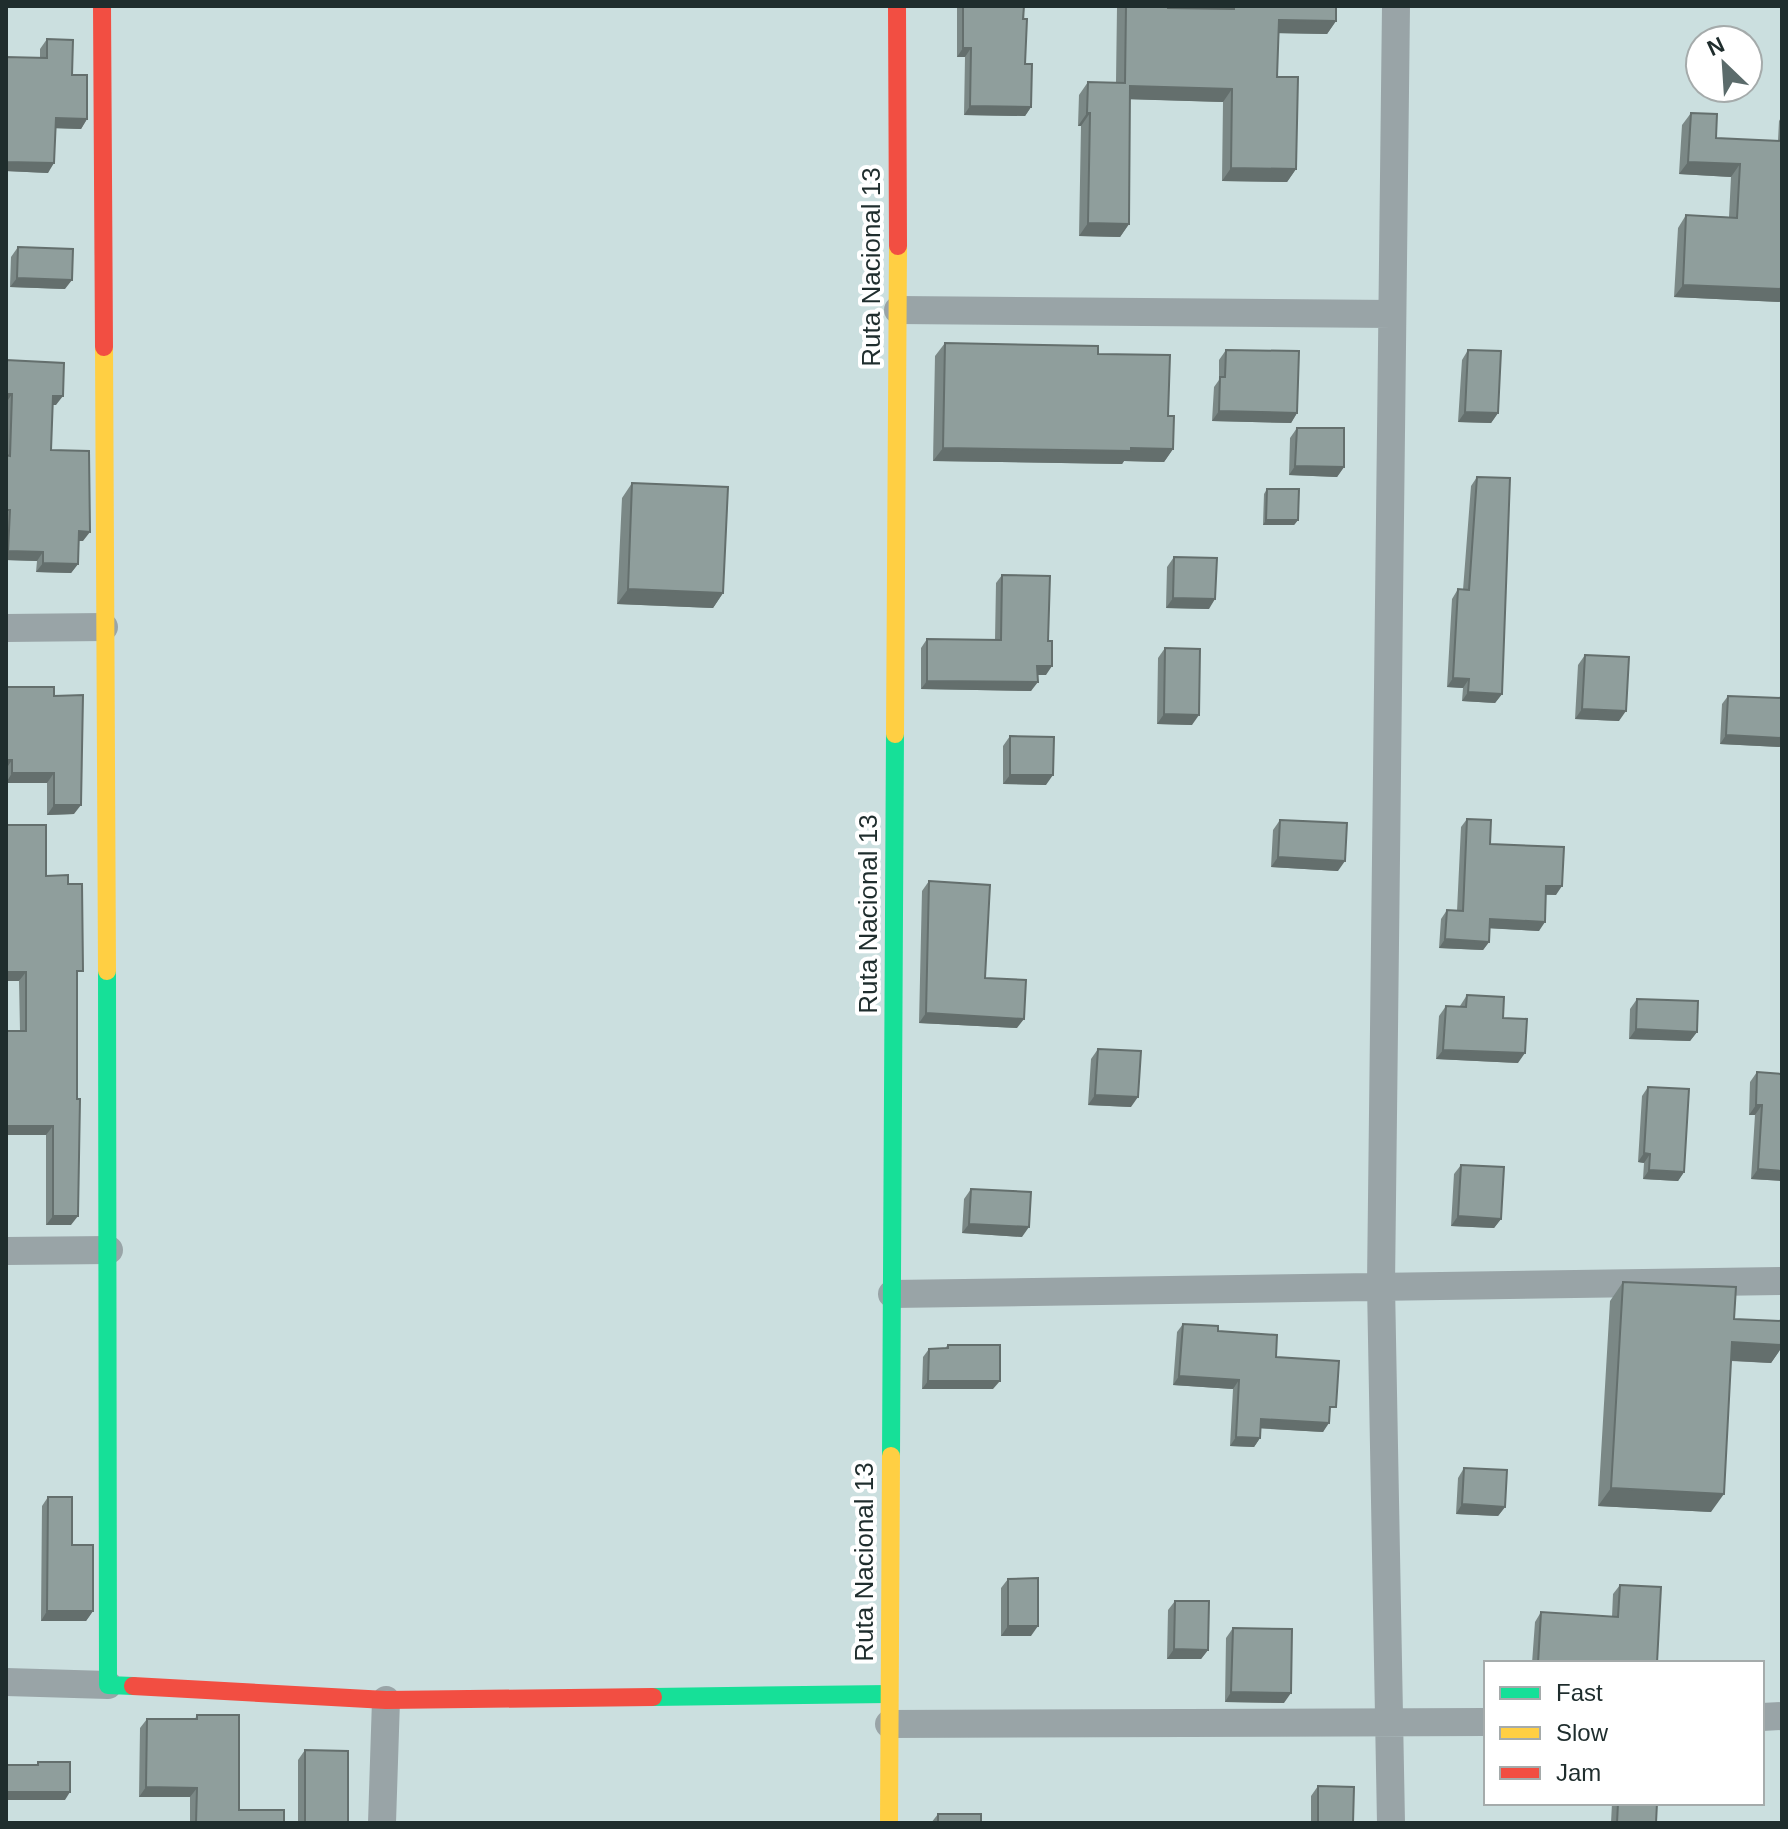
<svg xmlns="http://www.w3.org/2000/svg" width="1788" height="1829" viewBox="0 0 1788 1829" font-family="Arial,sans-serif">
	<rect width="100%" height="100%" fill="#cbdfdf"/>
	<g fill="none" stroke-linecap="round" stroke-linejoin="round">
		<path stroke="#99a4a7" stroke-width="28" d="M898,310L1392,314
			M6,628L104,627
			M6,1251L109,1250
			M892,1294L1782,1281
			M6,1682L108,1685
			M1762,1717L1782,1716
			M889,1724L1486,1722
			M382,1823L386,1700
			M1391,1823L1381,1285L1396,6"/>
		<path stroke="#16e098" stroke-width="18" d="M107,971L108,1685L133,1686
			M891,1456L895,734
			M653,1697L889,1694"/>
		<path stroke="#ffcf43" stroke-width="18" d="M104,347L107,971
			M895,734L898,246
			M889,1823L891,1456"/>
		<path stroke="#f24e42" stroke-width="18" d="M102,6L104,347
			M897,6L898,246
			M133,1686L386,1700L653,1697"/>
	</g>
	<path fill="#7b8886" d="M957,6H1024L1025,64L1031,107L1025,116L964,115L965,57H957Z
		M1086,6H1168V8L1225,9V6H1336V21L1327,34L1278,33L1277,77L1296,169L1287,182L1222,181L1223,102L1130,99L1129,224L1120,237L1079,236L1081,126H1078L1079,95L1088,82H1116L1117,7Z
		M47,39L72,75L87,119L81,129L55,128L48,173L6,171V57L40,58V49Z
		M1691,113L1716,138L1778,141L1779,121L1782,116V302L1674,297L1678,228L1686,215L1729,217L1731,177L1679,174L1682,125Z
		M18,247L65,289L10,287L11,257Z
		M945,343L1098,354L1168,416L1173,449L1164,462L1124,461L1122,464L933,461L935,356Z
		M1226,350L1297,413L1291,423L1212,421L1214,387L1219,380V360Z
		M1468,350L1498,413L1491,423L1458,422L1462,360Z
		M6,360L56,405H52L51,450L83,541H79L78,564L71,573L36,572L37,561L6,560Z
		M1297,428L1344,467L1337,477L1289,475L1290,438Z
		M1477,477L1502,694L1495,703L1462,701L1463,688L1447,687L1452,599L1458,589L1463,590L1471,486Z
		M632,483L723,593L713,608L617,604L622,498Z
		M1267,489L1298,520L1294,525H1263L1264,494Z
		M1174,557L1209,609L1166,608L1167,567Z
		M1002,575L1046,675H1037L1031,691L921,689V648L927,639L995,640L996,583Z
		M1165,648L1192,725L1157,724L1158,658Z
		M1585,655L1619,721L1575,719L1578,665Z
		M6,687L54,696L74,814L47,815V783H6Z
		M1728,696L1782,698V747L1720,744L1722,704Z
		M1010,736L1046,785L1003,784V746Z
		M1467,819L1490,844L1556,895H1546L1539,931L1490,928L1489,942L1483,950L1439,948L1441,919L1447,910L1457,911L1461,827Z
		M1280,820L1338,871L1271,867L1273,830Z
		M46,876L68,884L77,980L71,1225H46V1135L20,1031L19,981Z
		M929,881L985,978L1017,1028L919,1023L922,891Z
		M1467,995L1503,1018L1518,1063L1436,1059L1439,1016L1446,1006H1460Z
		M1637,999L1697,1032L1690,1041L1629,1039L1630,1009Z
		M1098,1049L1131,1107L1088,1105L1091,1059Z
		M1757,1072L1782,1074V1181L1751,1179L1755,1115H1749L1750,1082Z
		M1648,1087L1684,1172L1678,1181L1643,1179L1644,1163L1638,1162L1642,1096Z
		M1461,1165L1501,1219L1494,1228L1451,1226L1454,1174Z
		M971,1189L1022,1237L962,1233L964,1199Z
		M1623,1282L1734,1319L1782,1321V1347L1771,1363L1731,1361L1711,1512L1598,1506L1610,1301Z
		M1183,1324L1218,1331L1276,1357L1330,1416L1323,1432L1260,1428V1438L1254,1447L1230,1446L1233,1389L1173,1385L1177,1332Z
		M948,1345L993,1389H922L923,1357L929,1349L945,1348Z
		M1464,1468L1505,1507L1498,1516L1456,1514L1458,1478Z
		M48,1497L72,1545L93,1611L86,1621H41L42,1506Z
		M1008,1579L1031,1636H1001V1588Z
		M1620,1585L1657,1663H1532L1535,1622L1541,1612L1612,1617L1613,1594Z
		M1175,1601L1208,1650L1201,1659H1167L1168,1610Z
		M1233,1628L1284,1703L1225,1702L1226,1638Z
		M197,1715L239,1810L284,1823H190V1797H139L140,1728L147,1719H195Z
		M305,1750L348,1823H298V1760Z
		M1318,1786L1353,1823H1311V1796Z
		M1612,1803H1657L1656,1823H1611Z
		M938,1814L981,1823H931Z"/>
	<path fill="#646f6d" d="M1279,20L1336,21L1327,34L1270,33Z
		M963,48H971L965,57H957Z
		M1130,86L1232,89L1223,102L1121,99Z
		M970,106L1031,107L1025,116L964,115Z
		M1087,113H1090L1081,126H1078Z
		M56,118L87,119L81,129L49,128Z
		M6,162L54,163L48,173L6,171Z
		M1688,162L1740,164L1731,177L1679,174Z
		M1231,168L1296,169L1287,182L1222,181Z
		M1088,223L1129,224L1120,237L1079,236Z
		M17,278L72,280L65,289L10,287Z
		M1683,285L1782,289V302L1674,297Z
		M6,394H12L6,403Z
		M53,396H63L56,405H46Z
		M1219,411L1297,413L1291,423L1212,421Z
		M1465,412L1498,413L1491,423L1458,422Z
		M943,448H1131L1173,449L1164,462L1124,461L1122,464L933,461Z
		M1295,466L1344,467L1337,477L1289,475Z
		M1266,520H1298L1294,525H1263Z
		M79,531L90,532L83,541H73Z
		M8,551L43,552L37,561L6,560V553Z
		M43,563L78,564L71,573L36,572Z
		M628,589L723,593L713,608L617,604Z
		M1173,598L1215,599L1209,609L1166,608Z
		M1037,666H1052L1046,675H1031Z
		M1453,678L1469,679L1463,688L1447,687Z
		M927,681L1038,682L1031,691L921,689Z
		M1468,692L1502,694L1495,703L1462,701Z
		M1582,709L1626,711L1619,721L1575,719Z
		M1164,714L1199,715L1192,725L1157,724Z
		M1726,735L1782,738V747L1720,744Z
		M6,760H12L6,769Z
		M12,773H54L47,783H6Z
		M1010,775H1053L1046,785L1003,784Z
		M54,805H81L74,814L47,815Z
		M1278,857L1345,861L1338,871L1271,867Z
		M1546,886H1562L1556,895L1540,894Z
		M1490,919L1545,922L1539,931L1484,928Z
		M1445,939L1489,942L1483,950L1439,948Z
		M6,972H26L19,981H6Z
		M926,1013L1024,1019L1017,1028L919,1023Z
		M1636,1029L1697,1032L1690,1041L1629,1039Z
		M1443,1050L1525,1053L1518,1063L1436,1059Z
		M1095,1095L1138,1097L1131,1107L1088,1105Z
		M1756,1105H1762L1755,1115H1749Z
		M6,1126H53L46,1135H6Z
		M1644,1153L1650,1154L1644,1163L1638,1162Z
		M1758,1169L1782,1171V1181L1751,1179Z
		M1649,1170L1684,1172L1678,1181L1643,1179Z
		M53,1216H78L71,1225H46Z
		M1458,1216L1501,1219L1494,1228L1451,1226Z
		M969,1224L1029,1227L1022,1237L962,1233Z
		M1732,1342L1782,1345V1347L1771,1363L1720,1360Z
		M1179,1376L1239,1380L1233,1389L1173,1385Z
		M928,1381H1000L993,1389H922Z
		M1261,1419L1329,1423L1323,1432L1255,1428Z
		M1236,1437L1260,1438L1254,1447L1230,1446Z
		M1611,1488L1724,1494L1711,1512L1598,1506Z
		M1462,1504L1505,1507L1498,1516L1456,1514Z
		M47,1611H93L86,1621H41Z
		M1008,1626H1038L1031,1636H1001Z
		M1174,1649L1208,1650L1201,1659H1167Z
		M1231,1692L1291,1693L1284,1703L1225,1702Z
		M146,1787L197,1788L190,1797H139Z
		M6,1792H70L65,1800H6Z"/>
	<path fill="#8f9e9c" stroke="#646f6d" stroke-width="2" d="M963,6H1024L1023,19H1027L1025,64H1032L1031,107L970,106L971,48H963Z
		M1126,6H1168V8L1234,9V6H1336V21L1279,20L1277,77H1298L1296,169L1231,168L1232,89L1130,86L1129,224L1088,223L1090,113H1087L1088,82L1125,83Z
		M47,39L73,40L72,75H87V119L56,118L54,163L6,162V57L47,58Z
		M1691,113L1717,114L1716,138L1782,141V289L1683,285L1686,215L1737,218L1740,164L1688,162Z
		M18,247L73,249L72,280L17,278Z
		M945,343L1098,346V354L1170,355L1168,416H1174L1173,449L1131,448V451L943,448Z
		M1226,350L1299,351L1297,413L1219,411L1220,377H1225Z
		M1468,350L1501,351L1498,413L1465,412Z
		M6,360L64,363L63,396H53L51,450L89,451L90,532L79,531L78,564L43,563V552L8,551L10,510H6V455L10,456L12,394H6Z
		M1297,428H1344V467L1295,466Z
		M1477,477L1510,478L1502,694L1468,692L1469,679L1453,678L1458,589L1469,590Z
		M632,483L728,487L723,593L628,589Z
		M1267,489H1299L1298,520H1266Z
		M1174,557L1217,558L1215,599L1173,598Z
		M1002,575L1050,576L1048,641H1052V666H1037L1038,682L927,681V639L1001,640Z
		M1165,648L1200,649L1199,715L1164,714Z
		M1585,655L1629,657L1626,711L1582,709Z
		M6,687H54V696L83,695L81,805H54V773H12V760H6Z
		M1728,696L1782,698V738L1726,735Z
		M1010,736L1054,737L1053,775H1010Z
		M1467,819L1491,820L1490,844L1564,847L1562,886H1546L1545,922L1490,919L1489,942L1445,939L1447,910L1463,911Z
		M1280,820L1347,823L1345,861L1278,857Z
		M6,825H46V876L68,875V884H82L83,971H77V1099H80L78,1216H53V1126H6V1031H26V972H6Z
		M929,881L990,885L985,978L1026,980L1024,1019L926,1013Z
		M1467,995L1504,997L1503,1018L1527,1019L1525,1053L1443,1050L1446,1006L1466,1007Z
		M1637,999L1698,1001L1697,1032L1636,1029Z
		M1098,1049L1141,1051L1138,1097L1095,1095Z
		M1757,1072L1782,1074V1171L1758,1169L1762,1105H1756Z
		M1648,1087L1689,1089L1684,1172L1649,1170L1650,1154L1644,1153Z
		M1461,1165L1504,1167L1501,1219L1458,1216Z
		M971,1189L1031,1192L1029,1227L969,1224Z
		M1623,1282L1736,1287L1734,1319L1782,1321V1345L1732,1342L1724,1494L1611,1488Z
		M1183,1324L1218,1326V1331L1277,1335L1276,1357L1339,1361L1336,1407H1330L1329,1423L1261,1419L1260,1438L1236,1437L1239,1380L1179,1376Z
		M948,1345H1000V1381H928L929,1349L948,1348Z
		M1464,1468L1507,1470L1505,1507L1462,1504Z
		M48,1497H72V1545H93V1611H47Z
		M1038,1578V1626H1008V1579Z
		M1620,1585L1661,1587L1657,1663H1538L1541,1612L1618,1617Z
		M1175,1601H1209L1208,1650L1174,1649Z
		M1233,1628L1292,1629L1291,1693L1231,1692Z
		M197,1715H239V1810H284V1823H196L197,1788L146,1787L147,1719H197Z
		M305,1750L348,1751V1823H305Z
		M38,1762H70V1792H6V1765H38Z
		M1318,1786L1354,1787L1353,1823H1318Z
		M1618,1803H1657L1656,1823H1617Z
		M938,1814H981V1823H938Z"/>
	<g text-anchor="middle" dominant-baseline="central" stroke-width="8" stroke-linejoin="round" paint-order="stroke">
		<g font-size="26" fill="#1f2d2d" stroke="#fff">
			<text transform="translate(871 267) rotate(-90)">Ruta Nacional 13</text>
			<text transform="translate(868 914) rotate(-90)">Ruta Nacional 13</text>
			<text transform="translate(864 1562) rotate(-90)">Ruta Nacional 13</text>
		</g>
	</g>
	<rect width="1788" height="1829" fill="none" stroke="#1f2d2d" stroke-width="16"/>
	<rect x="1484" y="1661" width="280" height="144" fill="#ffffff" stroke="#a5abab" stroke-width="2"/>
	<rect x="1500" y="1687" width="40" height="12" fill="#16e098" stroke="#a5abab" stroke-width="2"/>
	<text x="1556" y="1701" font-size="24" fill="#1f2d2d">Fast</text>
	<rect x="1500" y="1727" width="40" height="12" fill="#ffcf43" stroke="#a5abab" stroke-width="2"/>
	<text x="1556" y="1741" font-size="24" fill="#1f2d2d">Slow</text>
	<rect x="1500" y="1767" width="40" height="12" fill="#f24e42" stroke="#a5abab" stroke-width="2"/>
	<text x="1556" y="1781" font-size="24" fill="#1f2d2d">Jam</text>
	<g transform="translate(1724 64) rotate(335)"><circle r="38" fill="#ffffff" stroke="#a5abab" stroke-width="2"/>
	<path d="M0-6L14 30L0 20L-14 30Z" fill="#5b6b6b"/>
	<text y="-12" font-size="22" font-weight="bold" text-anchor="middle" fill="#1f2d2d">N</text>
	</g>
</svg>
